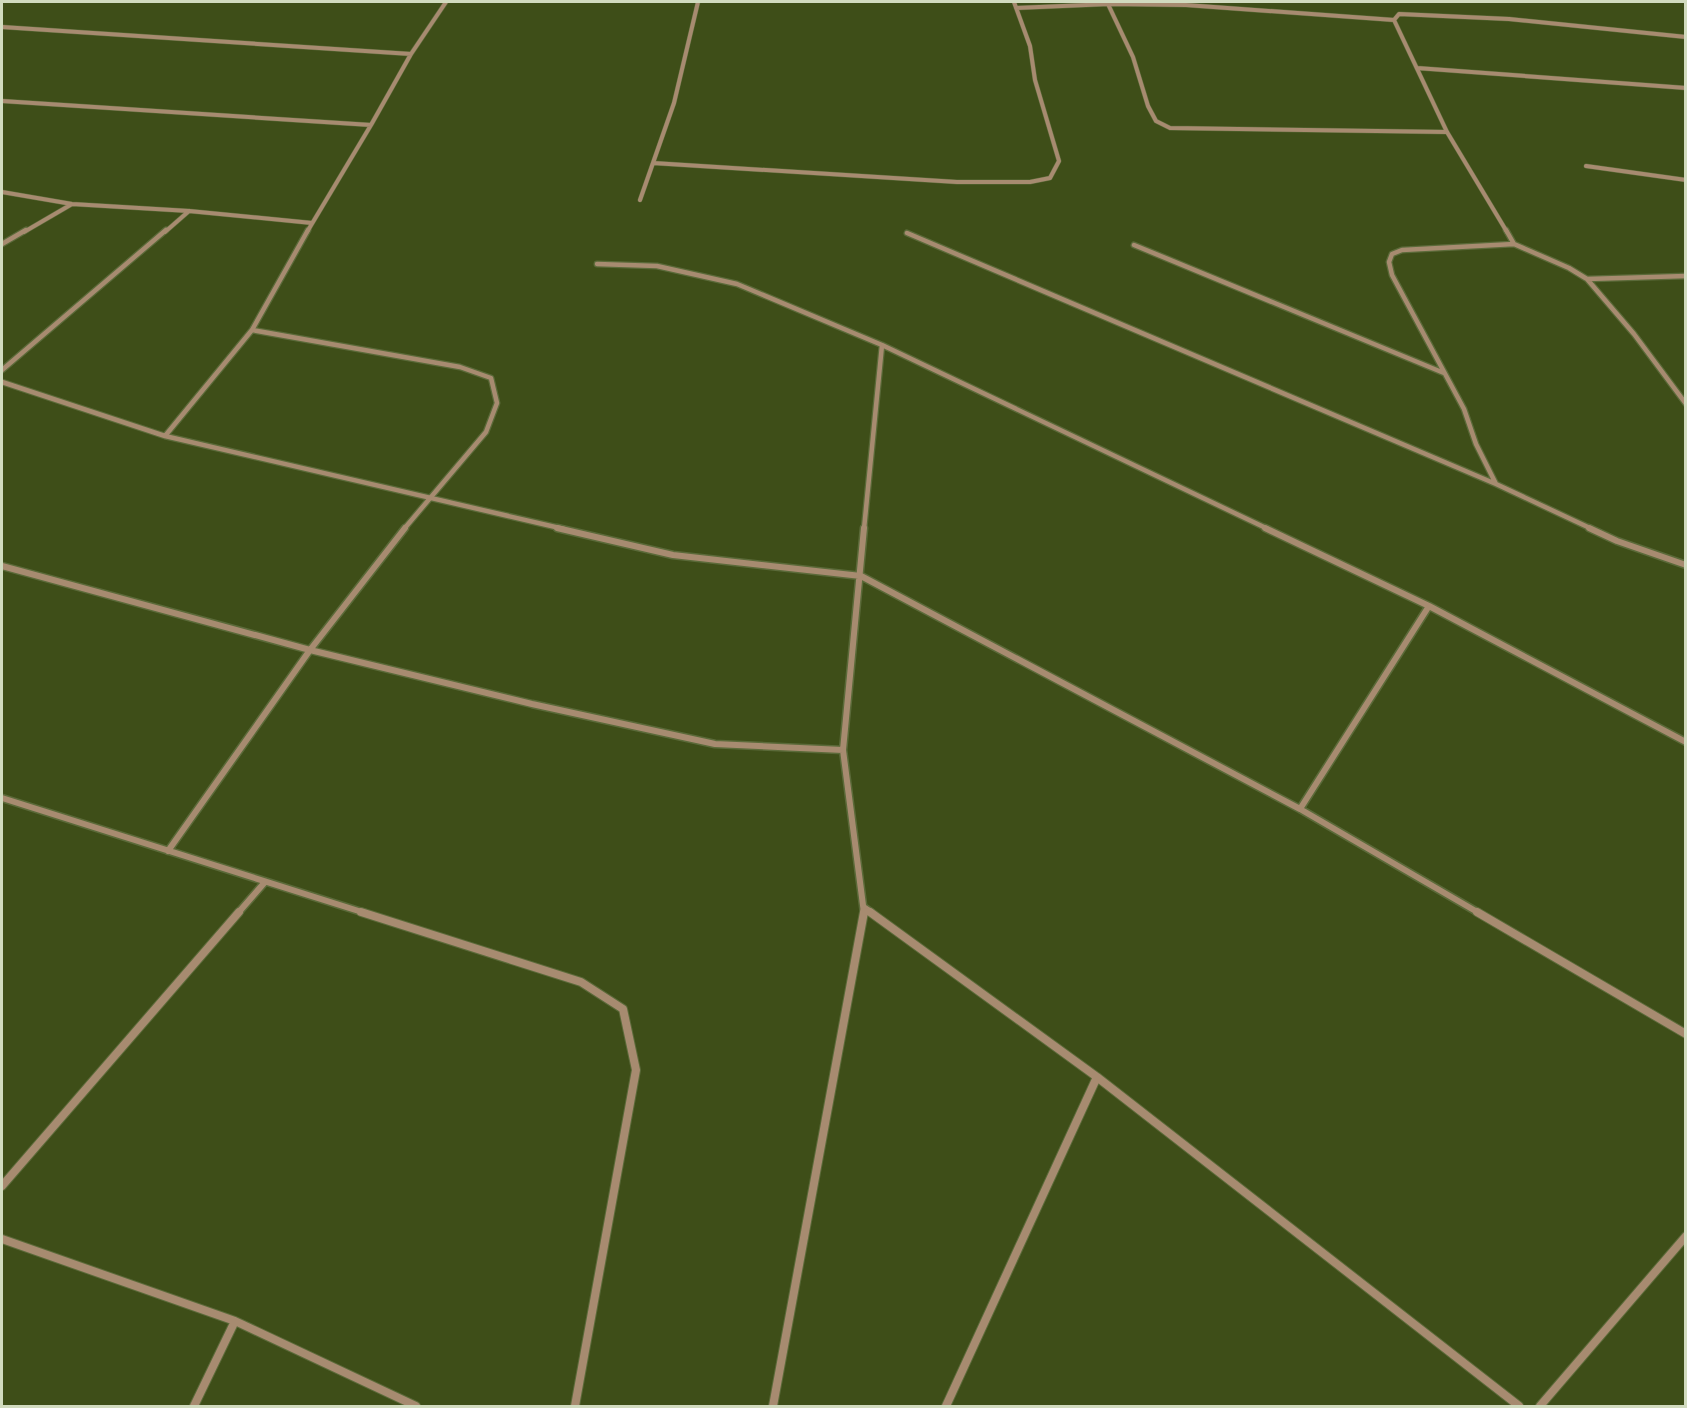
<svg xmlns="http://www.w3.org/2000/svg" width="1687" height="1408" viewBox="0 0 1687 1408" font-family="Mulish,sans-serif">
	<rect width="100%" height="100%" fill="#3e4e18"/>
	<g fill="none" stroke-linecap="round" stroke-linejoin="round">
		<g stroke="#5b6a39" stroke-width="5">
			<path id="street-far3" d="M1107,2L1133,57L1148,106L1156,121L1170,128L1447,132
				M1016,8L1109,4L1186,5L1394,20
				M2,27L411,54
				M1417,68L1686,88
				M2,101L371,125L307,232
				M371,125L411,54L446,2
				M653,163L957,182H1030L1050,178L1059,161L1035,80L1030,46L1014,2
				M1586,166L1686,180
				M2,192L72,204L189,211L312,223
				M640,200L674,103L698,2
				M24,232L72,204
				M165,232L189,211
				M1507,232L1447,132L1394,20L1399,14L1509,19L1686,37"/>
		</g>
		<g stroke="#5b6a39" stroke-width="7">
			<path id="street-far2" d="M1506,230L1514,244L1569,268L1587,279L1634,334L1686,404
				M907,233L1496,484L1592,529
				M2,244L26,230
				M1134,245L1444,373
				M597,264L657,266L737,284L882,345L1268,529
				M1587,279L1686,276
				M252,330L460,367L491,378L497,403L486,432L404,529
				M2,370L166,230
				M2,382L165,436L252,330L308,230
				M165,436L564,529
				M1496,484L1476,444L1464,409L1392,275L1389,262L1392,254L1402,250L1514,244
				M864,529L882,345"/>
		</g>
		<g stroke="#5b6a39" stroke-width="9">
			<path id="street-far1" d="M557,528L673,555L861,576L1300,809L1479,913
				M1265,528L1429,606L1686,742
				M1589,528L1617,541L1686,565
				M2,566L310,650L532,704L715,744L843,750
				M2,798L365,913
				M1300,809L1429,606
				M168,851L310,650L405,528
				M865,908L872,913
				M238,913L265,882
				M864,913L843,750L864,528"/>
		</g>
		<g stroke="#5b6a39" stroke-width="10">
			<path id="street" d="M361,912L581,982L623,1009L636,1070L575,1406
				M870,912L1097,1077L1519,1406
				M1477,912L1686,1034
				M2,1186L239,912
				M2,1239L235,1321L416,1406
				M194,1406L235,1321
				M773,1406L864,912
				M946,1406L1097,1077
				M1540,1406L1686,1236"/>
		</g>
		<use href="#street-far3" stroke="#a78b70" stroke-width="4"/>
		<use href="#street-far2" stroke="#a78b70" stroke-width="4.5"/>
		<use href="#street-far1" stroke="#a78b70" stroke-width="6"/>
		<use href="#street" stroke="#a78b70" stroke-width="8"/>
	</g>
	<rect width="1687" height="1408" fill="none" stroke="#d1dbbf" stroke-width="6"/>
</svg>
